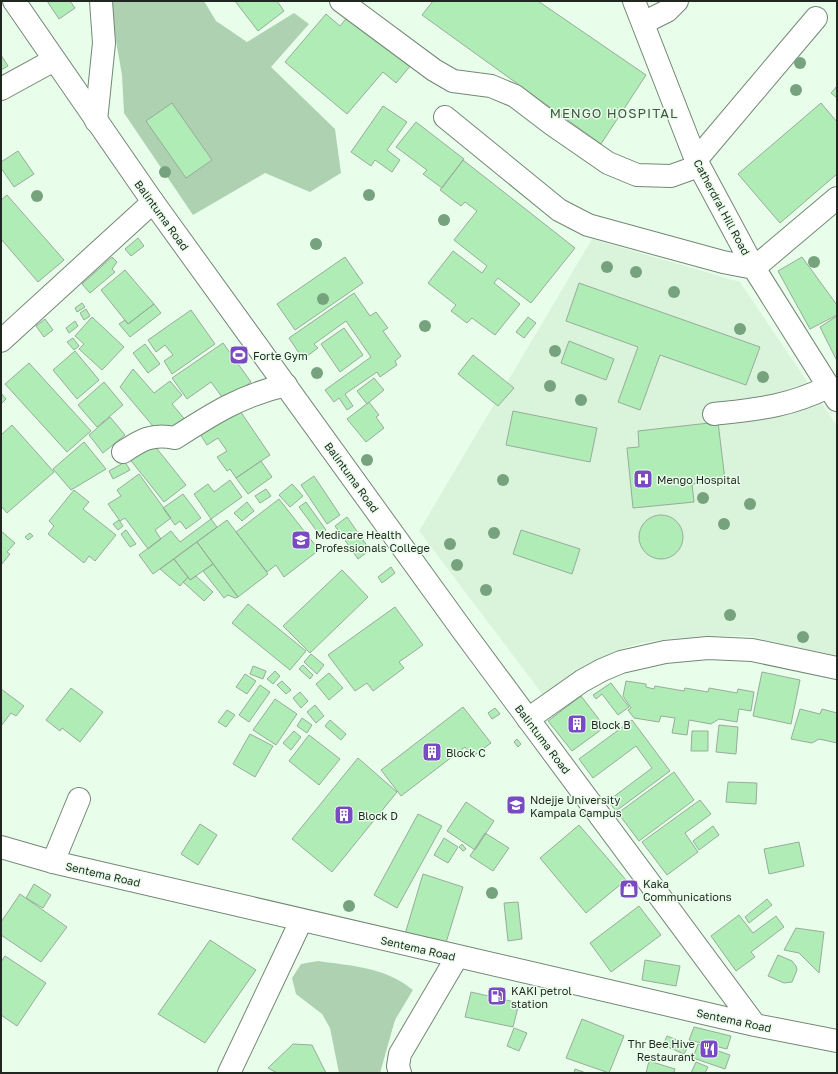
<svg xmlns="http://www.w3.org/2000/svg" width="838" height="1074" viewBox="0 0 838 1074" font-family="'Golos Text',sans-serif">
	<rect width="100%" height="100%" fill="#e9feea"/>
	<path fill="#d9f4db" d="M592,239L740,282L837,426V656L748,636H708L667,639L641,643L615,651L575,672L543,695L419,531Z"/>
	<path fill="#add1b1" d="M109,1H204L216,21L247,42L294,13L309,24L271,67L335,129L341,173L310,192L265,173L193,215L124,113L122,75Z
		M318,961C352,966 385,967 413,990L395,1020L380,1073H339L330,1028L322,1014L296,994L292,978L301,964Z"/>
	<path fill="#afecb6" stroke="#98ac9a" d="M47,1H70L75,8L59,19Z
		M235,1H277L284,11L258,31Z
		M433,1H538L646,75L601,144L422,15Z
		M326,14L340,26L350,14L411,65L396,83L383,72L347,114L285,62Z
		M1,55L8,66L1,70Z
		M837,86V98L831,93Z
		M172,103L212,160L186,178L146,121Z
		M821,103L837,122V174L780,223L738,174Z
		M383,106L407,122L387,150L400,160L392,172L375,160L371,166L351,152Z
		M416,122L464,159L442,188L423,174L427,170L396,147Z
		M18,151L34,174L14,187L1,168V162Z
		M463,160L575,248L531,303L498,278L494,283L520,304L495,335L472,318L467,323L451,311L456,305L428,283L453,251L482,273L487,266L454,240L477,211L465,202L461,206L440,190Z
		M7,195L64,260L38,282L1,239V200Z
		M138,238L144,246L131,256L125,249Z
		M112,257L117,262L112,269L115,272L90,293L82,284Z
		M345,257L363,283L295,330L277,304Z
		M802,257L837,305V315L810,329L778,271Z
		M125,270L154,304L128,324L101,290Z
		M579,283L760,347L746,385L660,355L640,410L618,402L638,347L566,321Z
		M354,293L370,316L376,312L388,328L383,331L401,356L395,361L397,365L380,377L377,372L345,394L353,406L347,410L339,398L334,402L325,390L371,357L346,321L314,344L318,348L303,359L289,338Z
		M82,303L85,307L77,312L75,308Z
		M154,304L161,313L130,337L119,324L125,320L128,324Z
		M86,309L90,316L84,320L80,313Z
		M191,310L215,344L172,374L164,361L173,355L165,345L156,352L148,340Z
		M837,316V361L820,327Z
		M92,317L124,347L102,370L79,349L84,344L75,336Z
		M528,317L536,323L524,338L516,332Z
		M45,319L53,330L44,337L36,326Z
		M75,321L78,326L69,333L66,328Z
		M344,328L363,355L340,372L321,344Z
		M73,338L79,346L74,350L67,342Z
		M569,341L614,359L606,380L561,363Z
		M223,343L251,382L225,401L211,382L187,399L172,378Z
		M145,344L160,364L148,373L133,353Z
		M75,351L99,380L77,399L53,370Z
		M473,355L514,388L498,406L458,374Z
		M29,363L91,431L67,452L5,384Z
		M133,369L154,393L170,381L182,395L172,404L187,422L174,434L153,426L120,387Z
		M374,378L384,390L367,404L357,391Z
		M104,382L123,405L97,427L78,405Z
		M1,393L6,399L1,404Z
		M369,402L379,415L376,417L384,428L366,442L347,419Z
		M236,405L270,455L236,478L230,469L227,471L217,457L227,451L218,438L207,445L198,431Z
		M513,411L597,428L590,462L506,445Z
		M110,417L125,435L103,453L89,435Z
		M718,422L725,480L692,484L694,502L633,508L627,448L639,447L638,431Z
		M12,425L54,472L7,513L1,506V435Z
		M150,440L186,485L164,502L128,457Z
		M84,442L106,469L71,490L53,469Z
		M261,461L272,477L248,494L236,478Z
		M125,462L130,470L113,479L109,471Z
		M139,474L171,518L155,530L161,539L148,549L125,518L120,521L108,504L121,496L117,490Z
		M314,476L340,515L327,524L301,485Z
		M230,480L242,497L211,519L194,494L208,484L214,492Z
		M292,484L303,496L290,507L279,495Z
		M266,489L271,496L260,503L255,496Z
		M74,490L89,502L83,509L116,535L95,561L89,556L84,563L48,534L54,526L49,521Z
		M183,494L201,518L186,529L180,521L175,525L163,508Z
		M279,499L319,550L284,577L276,565L267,572L236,532Z
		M247,502L254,511L242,521L234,513Z
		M306,502L326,530L319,534L299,507Z
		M639 537a22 22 0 1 1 44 0a22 22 0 1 1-44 0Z
		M347,517L370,550L358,559L335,526Z
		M211,519L217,527L153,574L139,555L171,531L180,542Z
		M119,520L123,526L118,530L113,524Z
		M227,520L268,574L238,597L197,542Z
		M126,530L136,544L130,547L121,534Z
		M521,530L580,549L572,574L513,554Z
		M1,531L15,543L7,552L10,554L1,565Z
		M30,533L33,536L28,540L25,537Z
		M197,542L213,564L190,580L174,559Z
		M174,559L188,577L180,586L160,569Z
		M213,564L238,597L235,598L228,595L224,598L203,571Z
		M391,567L395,573L382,583L378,577Z
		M342,570L368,597L310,653L283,626Z
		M196,576L213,592L204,601L183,582L188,577L190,580Z
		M248,604L306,651L290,670L232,623Z
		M395,607L423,645L399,662L404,668L373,691L367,683L355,691L328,655Z
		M311,654L324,665L317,674L304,662Z
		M303,665L313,675L310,679L299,669Z
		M253,666L266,671L263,679L250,674Z
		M275,671L280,676L273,684L267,679Z
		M762,672L800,680L791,724L753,716Z
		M329,673L343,688L329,700L316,684Z
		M245,674L256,681L247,694L236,687Z
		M282,681L291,690L286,694L277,685Z
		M626,681L646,684V687L654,689L655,686L684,691L685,688L708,692L709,688L737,693L738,689L754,692L751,711L739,709L737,722L719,719L711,724L689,720L687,735L672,733L675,718L661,716L659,722L634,718L628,710L631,708L623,696Z
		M611,683L629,707L618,715L602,694L596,699L593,695Z
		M260,685L270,692L249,722L239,715Z
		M71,688L103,712L80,742L62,728L60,731L46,720Z
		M1,689L24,706L16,716L11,713L1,726Z
		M300,692L308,701L301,708L293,698Z
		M581,696L605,727L572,751L548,721Z
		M275,699L297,714L276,745L253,730Z
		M315,705L324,716L316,723L307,712Z
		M463,707L491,743L472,757L465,747L401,796L381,770Z
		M495,708L500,714L492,719L488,713Z
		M800,709L820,714L822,709L837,713V743L819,739L812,743L791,739Z
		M227,710L235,715L226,727L218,722Z
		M302,718L312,725L307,733L297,726Z
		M330,720L346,734L341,740L325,726Z
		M632,720L670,771L616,811L608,801L652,768L636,746L593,778L579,759Z
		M719,725L738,727L736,754L716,752Z
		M294,731L301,737L291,750L283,743Z
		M692,731H708V751H691Z
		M250,734L273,746L255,777L233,764Z
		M309,735L340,759L319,785L289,761Z
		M517,739L521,744L518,747L514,742Z
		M358,758L397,792L332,872L292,839Z
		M674,772L694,800L639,841L618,813Z
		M728,782L757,783L756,804L726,802Z
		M700,800L711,814L685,833L698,852L667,875L642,842Z
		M466,802L494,821L475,850L447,831Z
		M418,814L442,826L397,908L374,895Z
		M200,824L217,835L198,865L181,854Z
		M579,825L626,880L586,913L540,858Z
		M713,826L719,835L699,850L693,841Z
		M485,833L509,848L493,871L470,856Z
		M444,838L458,847L448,863L434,855Z
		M799,842L804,866L769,874L764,849Z
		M462,844L466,849L463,851L459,847Z
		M423,874L463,887L445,946L405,934Z
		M34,884L51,895L43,908L26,898Z
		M20,894L67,927L41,962L1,935V922Z
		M767,899L772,905L749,923L745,917Z
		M518,902L522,939L508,941L504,903Z
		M639,906L661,935L611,972L590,943Z
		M739,915L753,933L776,916L784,927L751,952L755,957L736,971L711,936Z
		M796,928L824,932L819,973L799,953L784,950Z
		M210,940L256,970L205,1043L158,1014Z
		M778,955L792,961L796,966L797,970L792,982L784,983L768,976Z
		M5,956L46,983L17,1026L1,1015V962Z
		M645,960L680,966L676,986L642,980Z
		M471,992L519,1003L513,1027L465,1017Z
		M582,1019L624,1036L609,1073L566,1058Z
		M694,1027L731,1036L727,1049L689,1040Z
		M514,1028L527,1033L519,1051L507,1046Z
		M667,1036L689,1045L684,1054L663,1045Z
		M293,1044L312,1045L326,1073H277L268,1068Z
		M698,1044L730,1055L725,1069L693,1058Z
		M649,1061L675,1069L674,1073H646Z
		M696,1062L708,1067L705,1073H691Z
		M575,1069L586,1073H574Z"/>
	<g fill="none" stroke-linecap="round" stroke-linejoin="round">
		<g stroke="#748776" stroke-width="24">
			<path id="minor" d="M341,1L434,70L453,81L491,86L515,96L553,125L608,163L637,175L671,176L699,166
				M634,1L696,160L754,268L837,400
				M643,23L667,11L677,1
				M1,89L54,60
				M445,117L559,210L588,225L723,262L754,268L837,198
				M96,121L104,43L101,1
				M696,160L816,18
				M1,341L153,202
				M714,414C758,409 787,407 828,387
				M123,452C141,440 152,433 175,438C212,414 242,395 286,385
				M528,719L582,681L602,670L621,662L665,652L708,648L752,650L837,668
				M53,862L79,799
				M229,1073L301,921
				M400,1073L398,1066L400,1054L457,957"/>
		</g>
		<g stroke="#748776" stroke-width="24">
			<path id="major" d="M14,1L153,202L463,631L755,1025
				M1,847L53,862L755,1025L837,1041"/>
		</g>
		<use href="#minor" stroke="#fff" stroke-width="22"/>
		<use href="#major" stroke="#fff" stroke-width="22"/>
	</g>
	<g fill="#76a27e">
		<circle cx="800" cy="63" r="6"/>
		<circle cx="796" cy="90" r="6"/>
		<circle cx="165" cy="172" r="6"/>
		<circle cx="369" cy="195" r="6"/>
		<circle cx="37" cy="196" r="6"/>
		<circle cx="444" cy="220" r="6"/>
		<circle cx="316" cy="244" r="6"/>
		<circle cx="814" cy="262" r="6"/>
		<circle cx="607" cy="267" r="6"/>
		<circle cx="636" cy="272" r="6"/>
		<circle cx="674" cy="292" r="6"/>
		<circle cx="323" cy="299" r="6"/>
		<circle cx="425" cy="326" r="6"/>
		<circle cx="740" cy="329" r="6"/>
		<circle cx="555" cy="351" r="6"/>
		<circle cx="317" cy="373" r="6"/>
		<circle cx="763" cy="377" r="6"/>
		<circle cx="550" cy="386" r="6"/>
		<circle cx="581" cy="400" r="6"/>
		<circle cx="367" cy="460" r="6"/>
		<circle cx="503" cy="480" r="6"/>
		<circle cx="703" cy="498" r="6"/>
		<circle cx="750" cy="504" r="6"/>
		<circle cx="724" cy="524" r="6"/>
		<circle cx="494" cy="533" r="6"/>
		<circle cx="450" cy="544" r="6"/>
		<circle cx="457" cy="565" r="6"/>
		<circle cx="486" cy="590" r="6"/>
		<circle cx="730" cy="615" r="6"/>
		<circle cx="803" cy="637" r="6"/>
		<circle cx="492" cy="893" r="6"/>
		<circle cx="349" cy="906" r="6"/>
	</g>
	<defs>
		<g id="stadium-square" transform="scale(1)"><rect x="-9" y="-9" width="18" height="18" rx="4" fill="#794ac2" stroke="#e9feea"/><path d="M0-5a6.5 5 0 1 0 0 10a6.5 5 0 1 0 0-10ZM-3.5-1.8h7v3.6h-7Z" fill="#fff"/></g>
		<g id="hospital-square" transform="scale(1)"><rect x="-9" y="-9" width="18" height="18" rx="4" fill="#794ac2" stroke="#e9feea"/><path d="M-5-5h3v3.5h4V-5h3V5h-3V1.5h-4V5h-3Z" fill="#fff"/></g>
		<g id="school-square" transform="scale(1)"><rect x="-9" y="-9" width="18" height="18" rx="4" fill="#794ac2" stroke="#e9feea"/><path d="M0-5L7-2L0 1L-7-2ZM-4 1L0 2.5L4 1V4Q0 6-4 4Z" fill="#fff"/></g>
		<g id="building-square" transform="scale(1)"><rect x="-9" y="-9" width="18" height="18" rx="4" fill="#794ac2" stroke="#e9feea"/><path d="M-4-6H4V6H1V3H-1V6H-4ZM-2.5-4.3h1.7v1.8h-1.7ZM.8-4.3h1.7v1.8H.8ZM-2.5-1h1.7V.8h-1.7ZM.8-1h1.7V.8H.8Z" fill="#fff"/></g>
		<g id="university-square" transform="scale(1)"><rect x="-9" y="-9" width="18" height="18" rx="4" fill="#794ac2" stroke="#e9feea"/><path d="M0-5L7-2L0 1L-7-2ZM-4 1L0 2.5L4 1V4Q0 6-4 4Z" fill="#fff"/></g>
		<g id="shop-square" transform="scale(1)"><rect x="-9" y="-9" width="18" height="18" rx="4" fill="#794ac2" stroke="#e9feea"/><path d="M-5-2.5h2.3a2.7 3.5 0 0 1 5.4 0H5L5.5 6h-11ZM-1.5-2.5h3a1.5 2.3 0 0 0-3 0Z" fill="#fff"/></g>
		<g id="fuel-square" transform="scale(1)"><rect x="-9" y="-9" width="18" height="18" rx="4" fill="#794ac2" stroke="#e9feea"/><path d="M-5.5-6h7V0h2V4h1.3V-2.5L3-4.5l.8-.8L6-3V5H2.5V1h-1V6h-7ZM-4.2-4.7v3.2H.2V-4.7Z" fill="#fff"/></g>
		<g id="restaurant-square" transform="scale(1)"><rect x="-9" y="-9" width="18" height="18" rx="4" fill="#794ac2" stroke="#e9feea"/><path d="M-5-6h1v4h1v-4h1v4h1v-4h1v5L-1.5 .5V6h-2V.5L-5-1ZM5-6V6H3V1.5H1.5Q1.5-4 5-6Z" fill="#fff"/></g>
	</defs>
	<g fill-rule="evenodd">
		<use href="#stadium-square" x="239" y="355"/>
		<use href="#hospital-square" x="643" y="479"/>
		<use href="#school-square" x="301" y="540"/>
		<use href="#building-square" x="577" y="724"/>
		<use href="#building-square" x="432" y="752"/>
		<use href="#university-square" x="516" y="805"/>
		<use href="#building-square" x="344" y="815"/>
		<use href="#shop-square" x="629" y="889"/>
		<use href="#fuel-square" x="497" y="996"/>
		<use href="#restaurant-square" x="709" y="1049"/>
	</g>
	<g text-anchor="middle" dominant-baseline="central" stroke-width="3" stroke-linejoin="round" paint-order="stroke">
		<g font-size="11" fill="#1f2720" stroke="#e9feea">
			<text transform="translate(722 207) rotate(62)">Catherdral Hill Road</text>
			<text transform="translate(162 215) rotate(54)">Balintuma Road</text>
			<text transform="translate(352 477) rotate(54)">Balintuma Road</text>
			<text transform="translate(543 739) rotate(53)">Balintuma Road</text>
			<text transform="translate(103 874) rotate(13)">Sentema Road</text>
			<text transform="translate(418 948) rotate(13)">Sentema Road</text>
			<text transform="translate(734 1020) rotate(12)">Sentema Road</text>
		</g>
		<g font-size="11" fill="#1f2720" stroke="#e9feea" text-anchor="start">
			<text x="253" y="355">Forte Gym</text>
			<text x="657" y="479">Mengo Hospital</text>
			<text x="315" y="534">Medicare Health<tspan x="315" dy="13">Professionals College</tspan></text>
			<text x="591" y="724">Block B</text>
			<text x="446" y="752">Block C</text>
			<text x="530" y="799">Ndejje University<tspan x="530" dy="13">Kampala Campus</tspan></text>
			<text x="358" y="815">Block D</text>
			<text x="643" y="883">Kaka<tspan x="643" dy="13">Communications</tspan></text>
			<text x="511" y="990">KAKI petrol<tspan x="511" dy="13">station</tspan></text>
			<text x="695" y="1043" text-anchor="end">Thr Bee Hive<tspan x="695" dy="13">Restaurant</tspan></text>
		</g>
		<g font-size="13" letter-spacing="1" fill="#455747" stroke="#e9feea">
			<text x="614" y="113">MENGO HOSPITAL</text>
		</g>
	</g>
	<rect width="838" height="1074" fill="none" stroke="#1f2720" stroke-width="4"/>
</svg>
